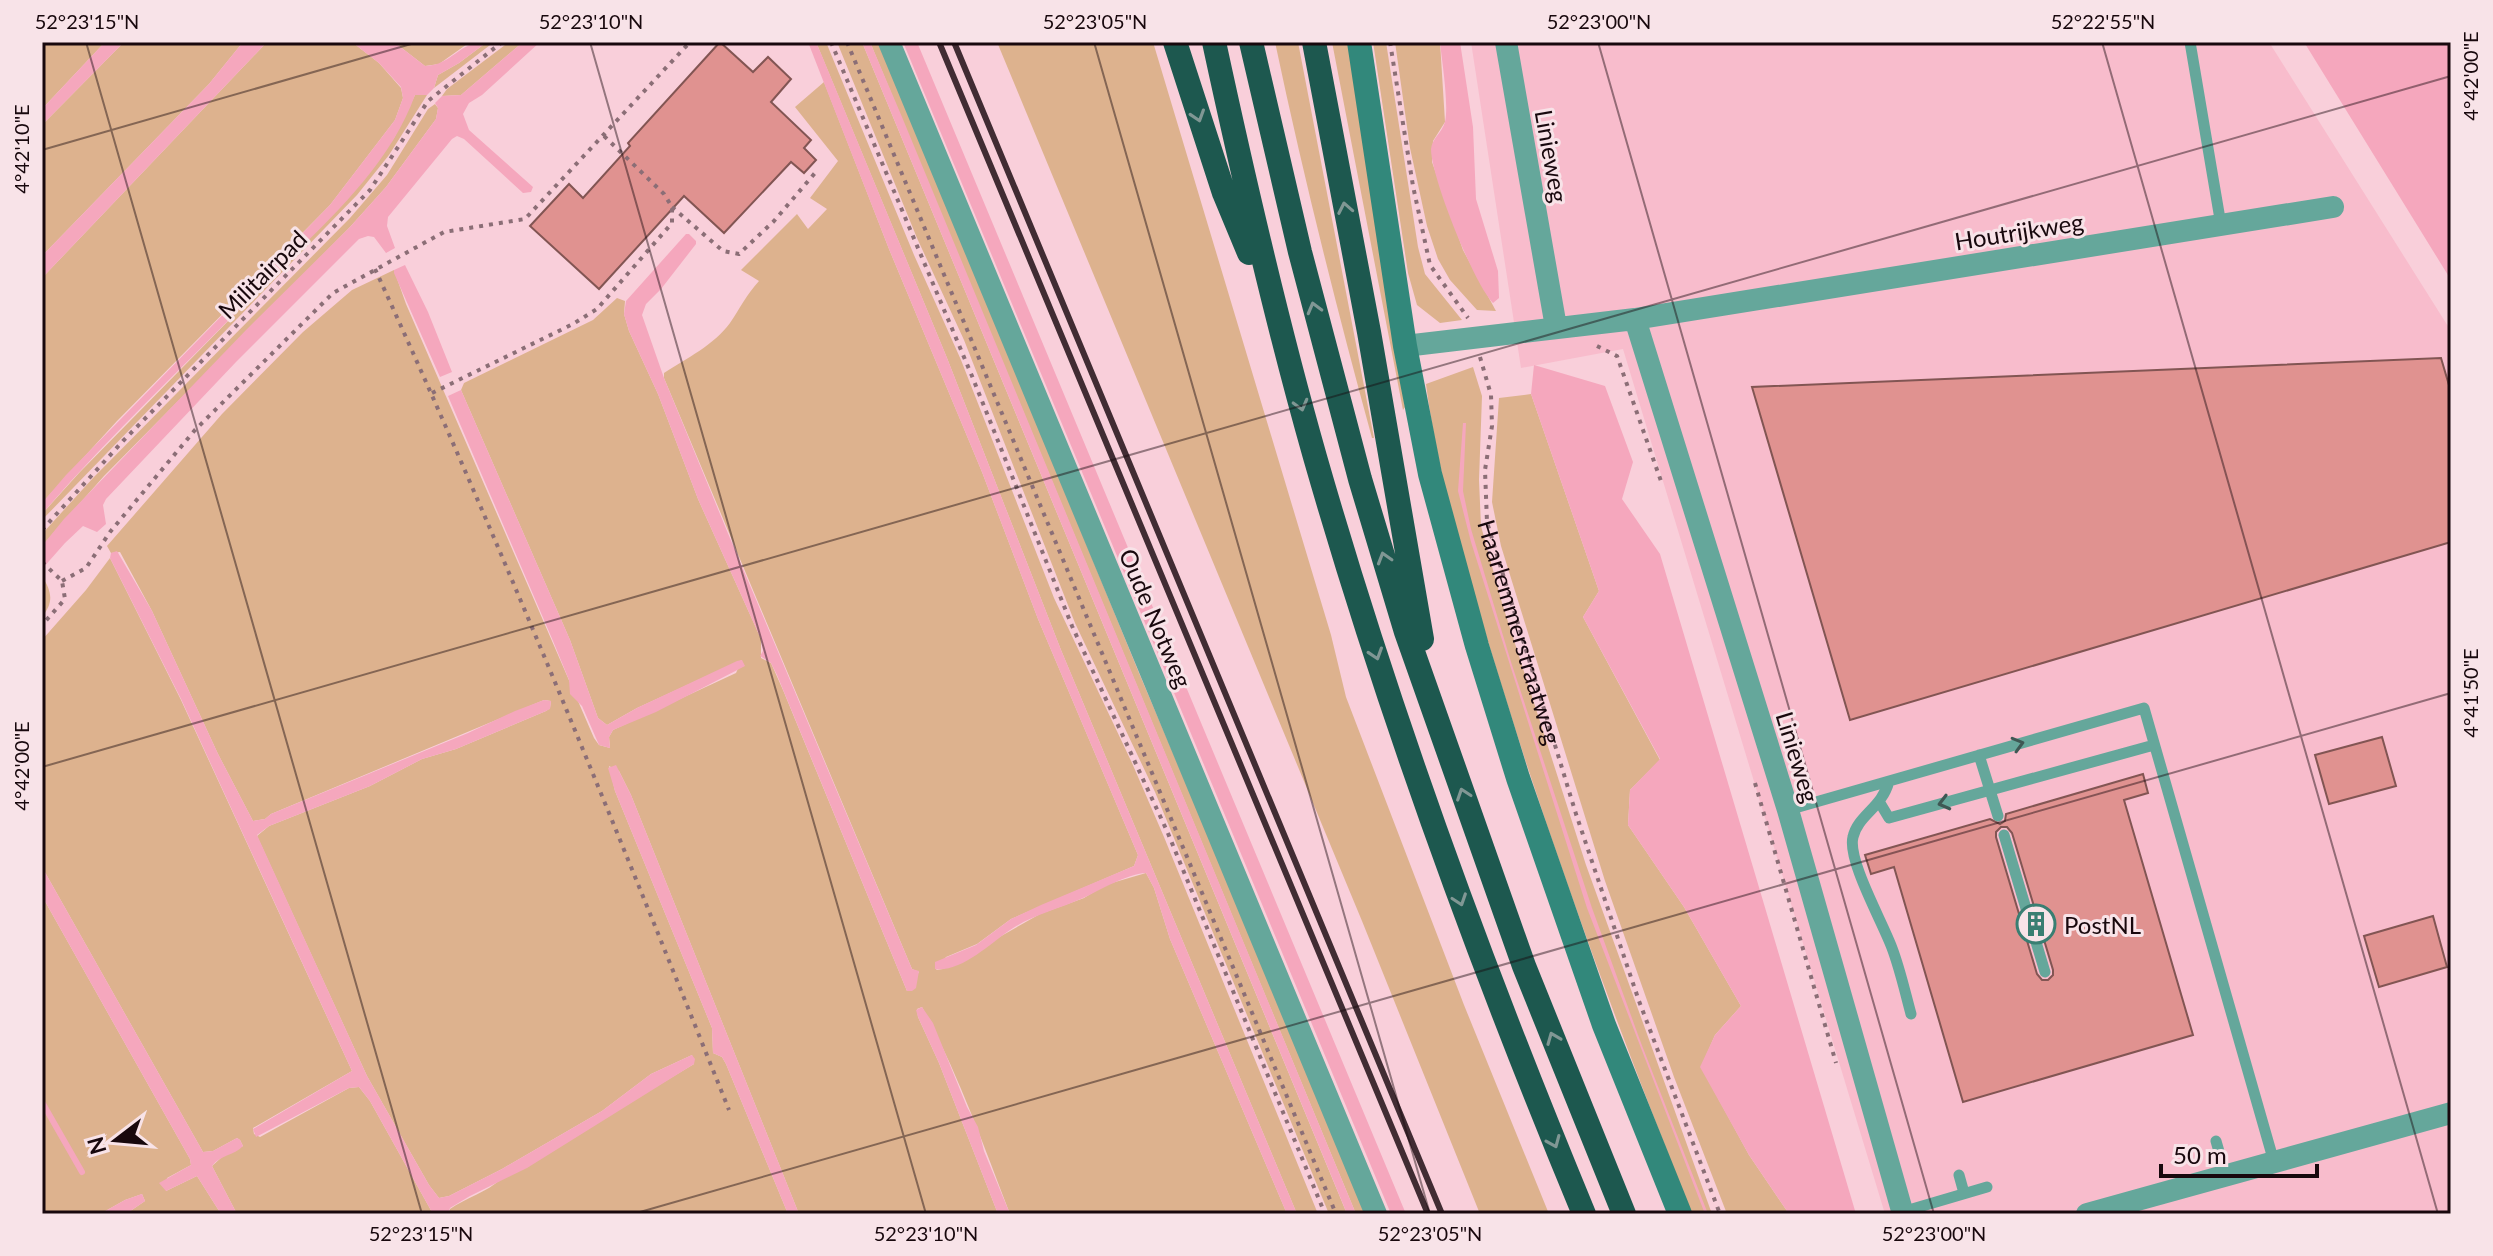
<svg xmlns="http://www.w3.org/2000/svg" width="2493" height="1256" viewBox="0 0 2493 1256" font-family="Lato,sans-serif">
	<rect width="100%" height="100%" fill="#f9cfda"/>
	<path fill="#f8bccc" d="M1471,42H2269L2451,331V1214H1885L1623,349L1521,368Z"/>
	<path fill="#ddb28e" d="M42,42H105L42,109Z
		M124,42H243L209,84L42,256V125Z
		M267,42H352L379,63L401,88L403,98L395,120L330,205L117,421L42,503V278Z
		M394,42H470L439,64L425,66Z
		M487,42H494L434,88L438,75L459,63Z
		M509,42H523L461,95L442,96L447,89Z
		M816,42H826L914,255L961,360L1054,598L1132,763L1164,837L1318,1214H1297L1061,650L947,358Z
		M837,42H862L1347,1214H1329L1155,792L1075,623L964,340L917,238Z
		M870,42H881L1139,673L1369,1214H1356Z
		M997,42H1153L1331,635L1346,697L1464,1005L1549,1214H1480L1362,921Z
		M1275,42H1298L1374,438H1372C1336,306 1303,175 1275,42Z
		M1332,42H1348L1405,407L1403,410Z
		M1373,42H1386L1418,247L1425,274L1462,320L1440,323L1417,305L1408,273Z
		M1395,42H1440L1445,122L1433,141L1432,162L1463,250L1496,311L1477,310L1450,280L1438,259L1427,226L1410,148Z
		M824,82L889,249L982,472L1038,619L1138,855L1134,866L1011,919L977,944L946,957L936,970L943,969L1040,914L1084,898L1105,885L1146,873L1154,888L1170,939L1287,1214H1010C983,1144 958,1073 922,1007L917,1009L918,1017L939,1063L998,1214H799L631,795L619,771L609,766L615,791L712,1028L713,1053L722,1057L726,1064L788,1214H448L450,1209C466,1198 487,1192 501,1179C567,1144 629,1102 694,1064L692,1055L651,1074L602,1111L502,1169L449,1196L439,1198L429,1185L367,1076L257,836L269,826L370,786L422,759L456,749L546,711L550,708L551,701L544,700L271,814L265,819L253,821L218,754L152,611L120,552L111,553L107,546L222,414L303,332L352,290L394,270L406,304L594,738L599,745L610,748L609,737L613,730L736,673L742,660L637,708L607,725L598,718L570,640L461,390L464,383L593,320L617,298L625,301L624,314L629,331L658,394L698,499L761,639V658L771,663L783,690L907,991L919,972L912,969L664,378V373C687,358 714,345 730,323C740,308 747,294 759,281L741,270L797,214L808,229L827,209L810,198L838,161L795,107Z
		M415,95H427L389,155L357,195L42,520V514L79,473L341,206L394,138Z
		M435,104L438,108L436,119L386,187L350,227L104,476L42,546V534L93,478L350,218L387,175L428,109Z
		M1473,367L1482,396L1479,480L1481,526L1502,603L1586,865L1712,1214H1692C1622,1039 1557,864 1501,684C1471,585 1439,486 1426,384Z
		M1531,394L1599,591L1583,617L1660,760L1630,790L1628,825L1684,907L1741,1006L1715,1035L1701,1067L1749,1155L1789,1214H1727L1674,1077L1605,881L1501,546L1492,502L1499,398Z
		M110,558L181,700L352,1071L253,1128L254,1134L260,1137L349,1088L359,1087L370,1101L433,1214H237L212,1166L222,1157L243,1146L240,1140L237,1138L213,1151L203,1152L42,867V640L86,590Z
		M42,576C52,592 54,602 42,617Z
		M42,896L190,1159L191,1165L167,1178L166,1191L197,1176L221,1214H126L145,1201L142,1194L125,1200L100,1214H42Z"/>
	<path fill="#f5a7bd" d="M105,42H124L42,125V109Z
		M243,42H267L42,278V256L209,84Z
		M352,42H394L425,66C453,65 457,42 487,42L459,63L438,75L434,88L427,95H415C387,173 315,232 259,289C187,364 110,435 42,514V503L66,475L330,205L395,120L403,98L401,87L379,63Z
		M523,42H540L482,95L469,103L463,114L469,130L533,187L531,192L523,193L464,139L457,136L452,139L388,217L387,226L395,248L386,253L374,237L368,236L359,239L236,362L106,499L103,505L106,524L97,532L83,526L65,543L42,569V546L64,519L247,329L350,227L386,187L436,119L438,108L435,103L442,96L461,95Z
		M808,42H816L822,56L947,358L1061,650L1297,1214H1287L1170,939L1154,888L1146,873C1126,874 1101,890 1083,898C1059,909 1032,915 1010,930C988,945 962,972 935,969V962L976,945L1011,919L1041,905L1134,866L1138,855L1038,619L982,472L889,249Z
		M862,42H870L902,117L1356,1214H1347L1343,1204Z
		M903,42H917L1406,1214H1391Z
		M1440,42H1460L1473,127L1476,199L1498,271L1499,298L1493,303C1474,284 1431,177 1431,149C1432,138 1442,133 1445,122C1449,104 1442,62 1440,42Z
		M2304,42H2451V280Z
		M686,234H689L696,241V244L661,289L646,304L642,315L664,378L727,531L912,969L919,971L916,988L912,991H907L777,675L771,663L760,656L763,651L761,639L698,499L658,394L629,331L624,314L626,301Z
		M405,265L428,312L452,372L440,377L394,273V270Z
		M1534,365L1605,386L1633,462L1622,499L1660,554L1856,1214H1789L1749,1155L1700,1067L1715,1035L1741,1006L1684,907L1628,825L1630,790L1660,759L1583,617L1599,591L1531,394Z
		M461,390L570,640L598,718L607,725L637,708L737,661L742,660L745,666L656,712L613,730L609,737L610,748L599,745L582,706L570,694L569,680L553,641L448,396Z
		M1463,423H1466L1463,491L1471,529L1511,662L1592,908L1641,1043L1708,1214H1705L1587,908L1471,542L1458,491Z
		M117,551L152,611L218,754L253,821L265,819L271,814L468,733L515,711L544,700L551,701L550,709L546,711L456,749L422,759L370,786L269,826L257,835L367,1076L429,1185L439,1198L449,1196L502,1169L602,1111L651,1074L692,1055L695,1059L694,1064L527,1168L470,1196L450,1208L448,1214H433L370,1101L359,1087L349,1088L256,1137L253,1129L352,1071L181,699L110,558L111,553Z
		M616,765L631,795L799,1214H788L726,1064L722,1057L713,1053L712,1028L615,791L608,768Z
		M42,867L203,1152L213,1151L237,1138L240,1140L243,1146C235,1155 220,1155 212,1166L237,1214H221L197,1176L166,1191L159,1183L191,1165L190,1159L42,896Z
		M922,1007L933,1023L967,1107L978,1127L984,1151L1010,1214H998L939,1063L918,1017L916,1010Z
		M142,1194L145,1201L126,1214H100L125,1200Z"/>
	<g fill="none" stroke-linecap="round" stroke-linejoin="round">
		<path stroke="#f5a7bd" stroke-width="6" d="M42,1102L82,1172"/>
	</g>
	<path fill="#e09290" stroke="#825553" stroke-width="2" fill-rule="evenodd" d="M720,42L753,72L768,57L791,79L771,102L811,140L804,148L816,160L804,173L791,162L724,233L684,196L599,289L530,226L569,184L583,198L630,146L628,143Z
		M2441,358L2451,392V542L1850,720L1752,387Z
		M2382,737L2396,786L2329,804L2315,755Z
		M2143,774L2148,793L2124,800L2193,1035L1963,1102L1894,867L1871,874L1865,855L1990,819L2000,824L2005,821L2006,814ZM2001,827H2007L2012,833L2053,970V975L2048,980H2042L2037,974L1996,837V832Z
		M2433,916L2447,967L2379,987L2364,936Z"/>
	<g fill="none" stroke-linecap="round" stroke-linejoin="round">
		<g stroke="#8b6e76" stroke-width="4" stroke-dasharray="4 6" stroke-linecap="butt">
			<path d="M831,42L972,376L1072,626L1167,831L1325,1214"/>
			<path d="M847,42L1336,1214"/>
			<path d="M1390,42L1413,186L1430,265L1468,318"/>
			<path d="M672,207L723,251L739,254L774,221L815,173"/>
			<path d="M375,269C502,546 616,828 729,1110"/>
			<path d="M1597,346L1617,356L1662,484"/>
			<path id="s1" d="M1480,357L1491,395L1492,426L1485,470L1487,522L1576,814L1639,1001L1720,1214"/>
			<path d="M432,393L573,324L597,309L672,223V207L664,194L602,134"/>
			<path d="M42,530L123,441L370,190L428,101L502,42"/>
			<path d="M42,562L62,581L65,599L42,625"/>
			<path d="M62,581L86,568L110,532L195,430L333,293L444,232L525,219L690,42"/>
			<path d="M1755,783L1836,1063"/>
		</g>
		<path stroke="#65a79b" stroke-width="11" d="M2190,42L2221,225
			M1979,755L1998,816
			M1889,781C1882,808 1858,815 1853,837C1847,860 1883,923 1892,948C1900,969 1905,992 1911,1014
			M1880,803L1889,818L2154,745
			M1788,810L2144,708L2274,1162
			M2004,835L2045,972
			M2216,1141L2226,1176
			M1959,1175L1964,1193
			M1902,1212L1987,1187"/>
		<path stroke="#65a79b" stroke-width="22" d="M889,42L1376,1214
			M1506,42L1556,327
			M1635,319L1788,810L1903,1214
			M1405,346L1635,319L2333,207
			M2087,1214L2451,1113"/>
		<path stroke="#32887b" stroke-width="24" d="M1359,42L1405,346L1430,474L1477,646L1518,778L1604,1025L1680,1214"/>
		<path stroke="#1d584f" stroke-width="24" d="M1175,42L1224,193L1249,253
			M1214,42C1244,181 1276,320 1315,457C1389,715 1481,966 1584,1214
			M1251,42L1300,252L1360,479L1406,632L1524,966L1624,1214
			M1314,42L1369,332L1422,639"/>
		<path stroke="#412c33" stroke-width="6" d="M939,42L1428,1214
			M954,42L1442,1214"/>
	</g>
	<defs><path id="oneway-chevron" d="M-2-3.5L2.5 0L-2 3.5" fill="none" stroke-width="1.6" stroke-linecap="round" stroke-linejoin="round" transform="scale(2)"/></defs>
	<g stroke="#809794">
		<use href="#oneway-chevron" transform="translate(1198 116) rotate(72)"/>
		<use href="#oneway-chevron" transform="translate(1345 208) rotate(-101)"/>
		<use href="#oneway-chevron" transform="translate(1314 308) rotate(-105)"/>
		<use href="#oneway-chevron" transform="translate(1301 405) rotate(75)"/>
		<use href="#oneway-chevron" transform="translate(1384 558) rotate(-107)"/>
		<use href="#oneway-chevron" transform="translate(1376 654) rotate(72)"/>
		<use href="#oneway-chevron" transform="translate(1463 794) rotate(-109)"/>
		<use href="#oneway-chevron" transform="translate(1460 900) rotate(71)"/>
		<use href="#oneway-chevron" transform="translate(1553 1038) rotate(-112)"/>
		<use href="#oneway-chevron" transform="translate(1554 1142) rotate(67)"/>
	</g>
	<g stroke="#3e5854">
		<use href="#oneway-chevron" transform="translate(2018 744) rotate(-16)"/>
		<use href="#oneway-chevron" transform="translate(1944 803) rotate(165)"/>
	</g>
	<path fill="none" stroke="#18080d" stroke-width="2" stroke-opacity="0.45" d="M86,42L422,1214M590,42L926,1214M1094,42L1430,1214M1598,42L1934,1214M2102,42L2438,1214M42,150L418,42M42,767L2451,76M633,1214L2451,693"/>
	<defs>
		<g id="building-ring" transform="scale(2)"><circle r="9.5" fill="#f8e3e8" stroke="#397e72" stroke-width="1.5"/><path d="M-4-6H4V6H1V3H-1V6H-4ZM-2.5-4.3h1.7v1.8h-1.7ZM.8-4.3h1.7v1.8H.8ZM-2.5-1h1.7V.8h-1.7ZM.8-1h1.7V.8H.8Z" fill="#397e72"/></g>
	</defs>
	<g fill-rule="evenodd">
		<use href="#building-ring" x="2036" y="924"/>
	</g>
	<g text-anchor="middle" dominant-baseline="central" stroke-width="6" stroke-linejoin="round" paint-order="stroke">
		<g font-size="24" fill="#18080d" stroke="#f8e3e8">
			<text transform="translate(1552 156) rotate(80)">Linieweg</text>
			<text transform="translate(2019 231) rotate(-9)">Houtrijkweg</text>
			<text transform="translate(262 274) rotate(-45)">Militairpad</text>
			<text transform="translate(1156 618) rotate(67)">Oude Notweg</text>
			<text stroke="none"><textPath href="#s1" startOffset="282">Haarlemmerstraatweg</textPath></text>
			<text transform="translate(1798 757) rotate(73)">Linieweg</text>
		</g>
		<g font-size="24" fill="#18080d" stroke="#f8e3e8" text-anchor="start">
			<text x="2064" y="924">PostNL</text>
		</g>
	</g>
	<rect width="2493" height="1256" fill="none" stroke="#f8e3e8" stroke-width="88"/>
	<g transform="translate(116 1140) rotate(254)" stroke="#f8e3e8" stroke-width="6" paint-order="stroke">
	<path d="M0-6L14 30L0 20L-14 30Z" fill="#18080d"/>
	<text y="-12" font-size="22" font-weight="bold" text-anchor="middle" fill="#18080d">N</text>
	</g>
	<path d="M2161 1164v12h156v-12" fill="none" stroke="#18080d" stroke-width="4"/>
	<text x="2173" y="1164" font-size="24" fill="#18080d" stroke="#f8e3e8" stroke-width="6" paint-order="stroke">50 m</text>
	<rect x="44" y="44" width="2405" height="1168" fill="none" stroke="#18080d" stroke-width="3"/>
	<g font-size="20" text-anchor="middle" fill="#18080d">
		<text x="87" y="29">52°23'15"N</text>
		<text x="591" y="29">52°23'10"N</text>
		<text x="1095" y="29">52°23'05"N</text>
		<text x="1599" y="29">52°23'00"N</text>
		<text x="2103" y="29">52°22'55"N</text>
		<text transform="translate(2471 76) rotate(-90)" y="7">4°42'00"E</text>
		<text transform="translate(22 149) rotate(-90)" y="7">4°42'10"E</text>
		<text transform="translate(2471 693) rotate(-90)" y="7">4°41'50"E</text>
		<text transform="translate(22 766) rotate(-90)" y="7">4°42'00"E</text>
		<text x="421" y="1241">52°23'15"N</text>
		<text x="926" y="1241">52°23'10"N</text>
		<text x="1430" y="1241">52°23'05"N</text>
		<text x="1934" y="1241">52°23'00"N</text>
	</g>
</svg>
